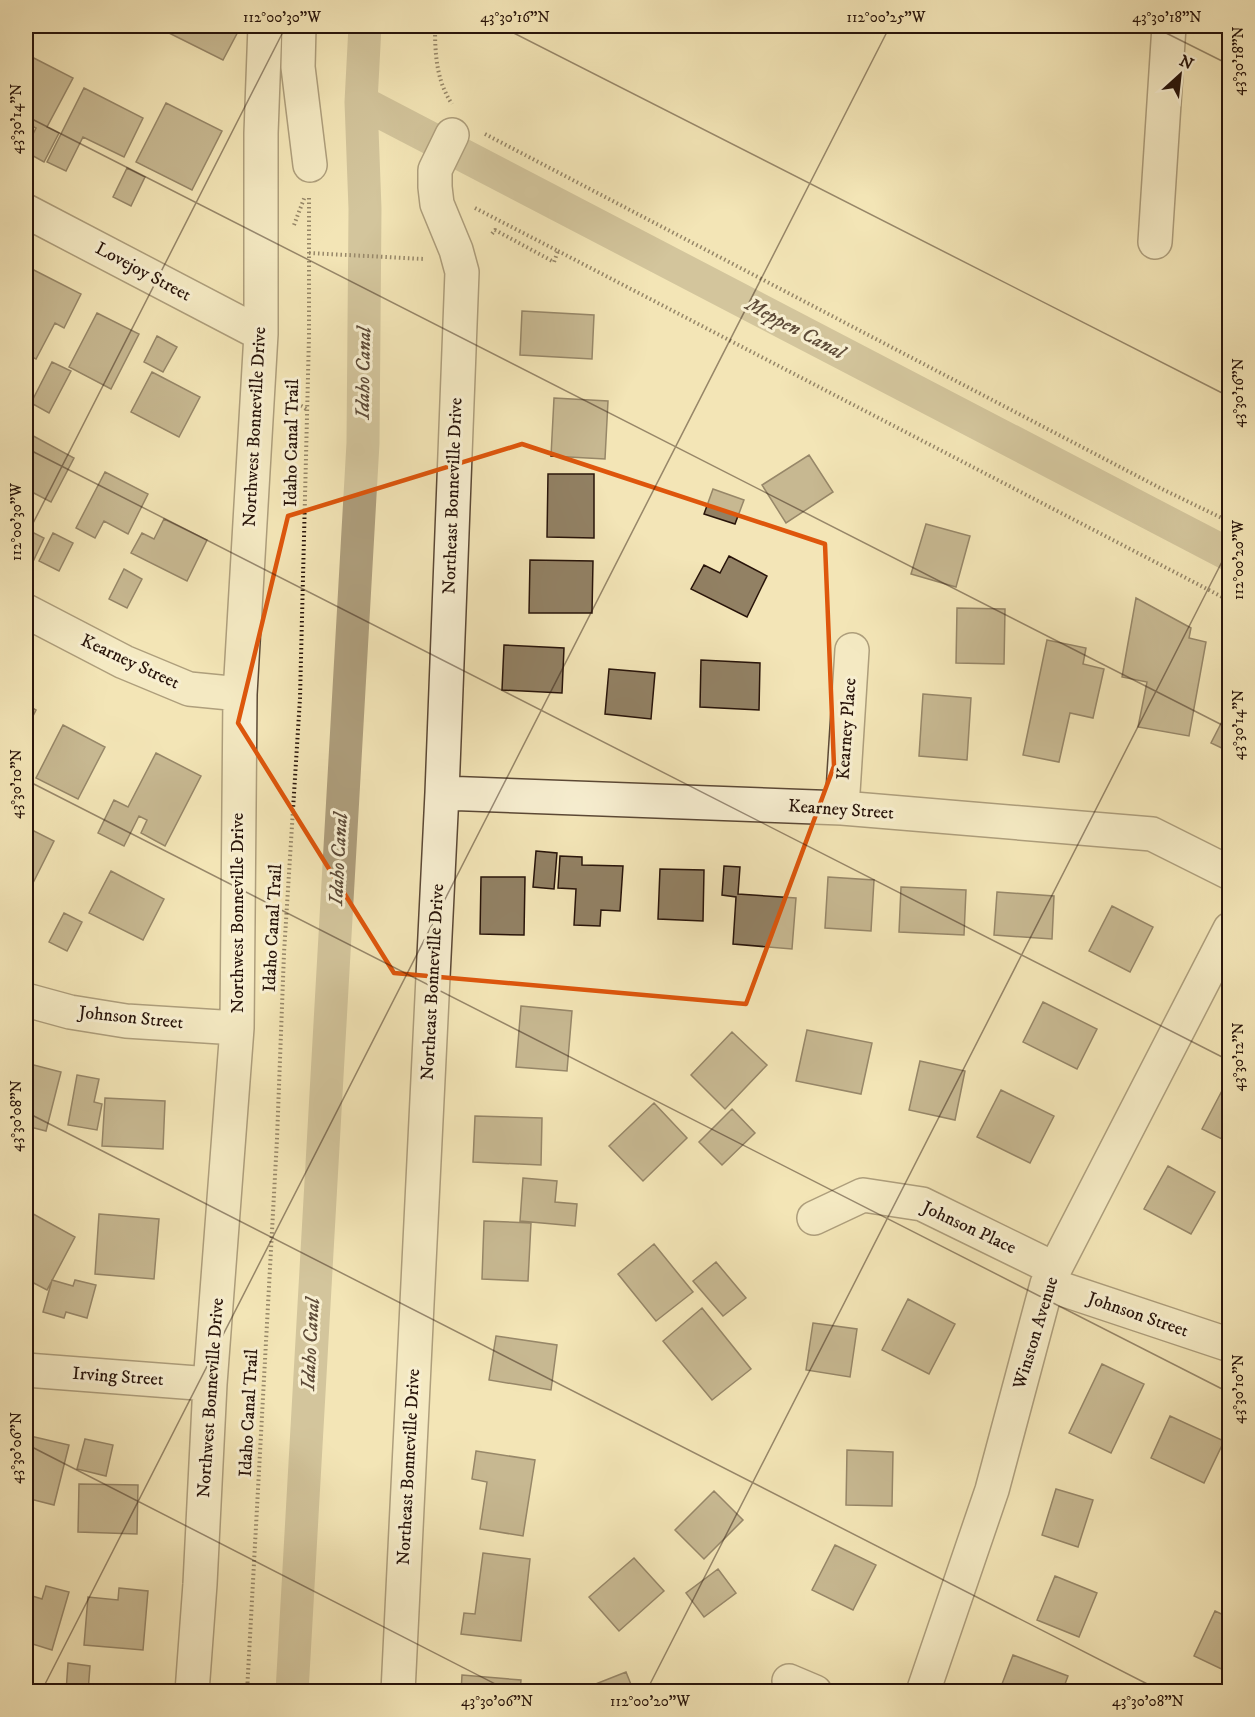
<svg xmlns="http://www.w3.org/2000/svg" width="1255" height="1717" viewBox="0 0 1255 1717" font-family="'IM FELL DW Pica',serif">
	<rect width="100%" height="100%" fill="#f3e5b7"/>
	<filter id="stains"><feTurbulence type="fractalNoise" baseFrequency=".00333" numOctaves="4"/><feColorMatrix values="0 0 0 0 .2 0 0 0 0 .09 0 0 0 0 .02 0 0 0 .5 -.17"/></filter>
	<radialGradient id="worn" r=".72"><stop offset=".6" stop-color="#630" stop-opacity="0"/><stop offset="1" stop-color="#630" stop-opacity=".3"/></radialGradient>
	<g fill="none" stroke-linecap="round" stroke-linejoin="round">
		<path stroke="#ae9e7c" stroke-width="33" d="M361,102L1230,555
			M292,1692L363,443L365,209L361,102L365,26"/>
	</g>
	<path fill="#928164" stroke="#28140a" stroke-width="1.5" d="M155,26H241L223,60Z
		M26,54L73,78L47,127L59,133L44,162L26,152V148L36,128L26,123Z
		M84,88L143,118L124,157L83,137L66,171L47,162Z
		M166,103L222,131L192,190L136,162Z
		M127,168L145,177L131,206L113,197Z
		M26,266L81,294L64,328L55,323L36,359L26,354Z
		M522,311L594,315L592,359L520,355Z
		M97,313L139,334L111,389L69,367Z
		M157,336L177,347L163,372L144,362Z
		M52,362L71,371L49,413L31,403Z
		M152,372L200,397L179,437L131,412Z
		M554,398L608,401L605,459L551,456Z
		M26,432L74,458L51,502L26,489Z
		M809,455L833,492L786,523L762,485Z
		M105,472L148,494L128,534L104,521L95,538L76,528Z
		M548,474H594V538L547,537Z
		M713,489L744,500L735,524L704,514Z
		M164,519L207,540L187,581L131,553L142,533L154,539Z
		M926,524L970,536L956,587L911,574Z
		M26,529L44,538L31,566L26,563Z
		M53,533L73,543L59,571L39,561Z
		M729,556L767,576L747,617L691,589L704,565L720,573Z
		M530,560L593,561L592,613H529Z
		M124,569L142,579L127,608L109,599Z
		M1136,598L1191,628L1189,638L1206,642L1189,736L1138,727L1147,682L1122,677Z
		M957,608L1005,609L1004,664L956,663Z
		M1047,640L1086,648L1083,664L1104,669L1093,718L1070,713L1059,762L1023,755Z
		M504,645L564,648L562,693L502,690Z
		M701,660L760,663L759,710L700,707Z
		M609,669L655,673L651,719L605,714Z
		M923,694L971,698L967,760L919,756Z
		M26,704L36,710L26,730Z
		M1230,706V752L1211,743Z
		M63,725L105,747L78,799L36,778Z
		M156,753L201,776L165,846L141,833L147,820L139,816L124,846L98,833L114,800L128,807Z
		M26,827L54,841L32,885L26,881Z
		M536,851L557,853L554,889L533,887Z
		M560,856L582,857V865L623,866L620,911L601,910L600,926L574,925L576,889L558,888Z
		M724,866L740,867L738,894L796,898L792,949L733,944L736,897L722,895Z
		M660,869L704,870L703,921L658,919Z
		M111,871L164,899L143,940L89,913Z
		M481,877H525L524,935L480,934Z
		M828,877L874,880L871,931L825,928Z
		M901,887L966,890L964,935L899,932Z
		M997,892L1054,896L1052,939L994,935Z
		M1112,906L1153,927L1130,972L1089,951Z
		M64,913L82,922L67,951L49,942Z
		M1043,1002L1097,1029L1077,1069L1023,1042Z
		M521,1006L572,1011L567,1071L516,1067Z
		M807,1030L872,1043L861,1094L796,1081Z
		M732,1032L767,1065L725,1109L691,1075Z
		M920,1061L965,1071L955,1120L909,1110Z
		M26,1063L61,1072L46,1131L26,1126Z
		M77,1075L99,1079L94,1102L102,1104L97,1130L68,1125Z
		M1226,1083L1230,1084V1143L1202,1129Z
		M1001,1090L1054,1116L1030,1163L977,1137Z
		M105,1098L165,1101L163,1149L102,1146Z
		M654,1103L687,1138L643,1181L609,1146Z
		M732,1109L755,1133L722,1165L699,1142Z
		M475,1116L542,1118L541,1165L473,1162Z
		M1168,1166L1215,1192L1191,1234L1144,1209Z
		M523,1178L557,1181L555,1202L577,1204L575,1226L520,1221Z
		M26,1210L75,1237L47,1290L26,1279V1270L31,1260L26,1258Z
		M99,1214L159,1219L154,1279L95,1274Z
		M484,1221L531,1223L528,1281L482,1279Z
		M654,1244L693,1292L656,1321L618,1274Z
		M716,1262L746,1298L723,1316L693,1281Z
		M52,1280L73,1286L75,1280L96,1285L87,1318L66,1312L64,1318L43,1312Z
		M908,1299L955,1324L929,1374L882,1350Z
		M702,1308L751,1369L712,1400L663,1341Z
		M813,1323L857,1329L850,1377L806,1370Z
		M496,1336L557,1345L551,1390L489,1380Z
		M1102,1364L1144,1384L1111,1453L1069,1433Z
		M1170,1416L1224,1441L1204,1483L1151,1458Z
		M26,1435L69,1445L54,1505L26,1498Z
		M85,1439L113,1445L106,1476L77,1469Z
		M847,1450L893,1452L892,1506L846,1505Z
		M476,1451L535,1460L523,1536L480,1529L487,1482L472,1479Z
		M79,1484L138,1485L137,1534L78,1532Z
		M1056,1489L1093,1500L1078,1547L1042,1535Z
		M714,1491L743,1520L704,1559L675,1530Z
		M835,1545L876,1565L853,1610L812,1590Z
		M483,1553L530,1559L521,1641L461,1634L464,1613L475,1614Z
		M634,1558L664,1591L619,1631L589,1597Z
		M718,1569L736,1593L704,1617L686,1593Z
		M1055,1576L1097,1593L1079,1637L1037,1620Z
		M46,1586L69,1592L52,1650L26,1642V1594L42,1599Z
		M119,1588L148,1591L143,1650L84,1645L88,1597L118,1600Z
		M1215,1611L1230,1618V1673L1194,1656Z
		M1013,1655L1068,1676L1062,1692H999Z
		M68,1663L90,1666L88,1692H66Z
		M626,1672L634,1692H584L583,1689Z
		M462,1675L521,1680L520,1692H461Z"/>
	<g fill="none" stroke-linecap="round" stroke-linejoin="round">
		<g stroke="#5b4835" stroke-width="36">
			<path id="minor" d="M299,26L298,67L310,165
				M26,211L261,334
				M1155,242L1169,26
				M26,611L124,662L189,689L240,694
				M442,793L842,808L1152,834L1230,873
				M842,808L852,650
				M26,1000L70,1012L126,1021L237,1028
				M814,1218L863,1195L922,1204L1055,1269
				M1047,1284L1230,1345
				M26,1370L210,1384
				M789,1681L815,1692
				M192,1692L200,1584L210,1384L237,1028L240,694L261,334V133L265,26
				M398,1692L442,793L462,272L456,250L437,204L435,187V170L452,135
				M923,1692L992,1490L1047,1284L1230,929"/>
		</g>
		<path stroke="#28140a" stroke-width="4" stroke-dasharray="1.5 3" stroke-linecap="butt" d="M435,26C435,53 436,80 452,104
			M485,134L1162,489L1230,522
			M475,208L558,251L554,262L495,230L491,235
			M294,225L305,196
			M558,251L1230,601
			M309,253L424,259
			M292,386L297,403L306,409
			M247,1692L277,1139L284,953L300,698L309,336V196"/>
		<use href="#minor" stroke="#f7eed0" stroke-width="33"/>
	</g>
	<path d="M0 0H1255V1717H0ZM522,444L825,544L834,766L746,1004L394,973L238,723L288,516Z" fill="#f3e5b7" fill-opacity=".55" fill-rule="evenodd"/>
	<path fill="none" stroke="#de560c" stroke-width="4.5" stroke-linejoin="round" d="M522,444L825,544L834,766L746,1004L394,973L238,723L288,516Z"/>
	<path fill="none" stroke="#28140a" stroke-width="1.5" stroke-opacity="0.45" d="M500,26L1230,397M1152,26L1230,65M26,116L1230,729M26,448L1230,1061M26,537L286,26M26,780L1230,1393M26,1112L1163,1692M26,1444L511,1692M41,1692L890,26M646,1692L1230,546"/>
	<g text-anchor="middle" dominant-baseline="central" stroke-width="6" stroke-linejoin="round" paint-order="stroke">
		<g font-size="18" fill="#28140a" stroke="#f7eed0">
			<text transform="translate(143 272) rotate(28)">Lovejoy Street</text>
			<text transform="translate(255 427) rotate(-87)">Northwest Bonneville Drive</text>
			<text transform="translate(292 443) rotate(-89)">Idaho Canal Trail</text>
			<text transform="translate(453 496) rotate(-88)">Northeast Bonneville Drive</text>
			<text transform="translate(130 662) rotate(25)">Kearney Street</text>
			<text transform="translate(847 729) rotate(-86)">Kearney Place</text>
			<text transform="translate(841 810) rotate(4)">Kearney Street</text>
			<text transform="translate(238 913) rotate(-90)">Northwest Bonneville Drive</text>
			<text transform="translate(273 928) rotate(-87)">Idaho Canal Trail</text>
			<text transform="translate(433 982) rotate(-87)">Northeast Bonneville Drive</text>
			<text transform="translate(131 1018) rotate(6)">Johnson Street</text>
			<text transform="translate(969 1228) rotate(25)">Johnson Place</text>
			<text transform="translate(1138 1315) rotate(19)">Johnson Street</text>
			<text transform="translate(1036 1333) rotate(-73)">Winston Avenue</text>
			<text transform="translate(118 1377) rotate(4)">Irving Street</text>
			<text transform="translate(211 1398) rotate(-86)">Northwest Bonneville Drive</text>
			<text transform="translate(249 1413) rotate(-87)">Idaho Canal Trail</text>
			<text transform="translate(409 1467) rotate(-87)">Northeast Bonneville Drive</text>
		</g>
		<g font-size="20" font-style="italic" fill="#5e4b38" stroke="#f7eed0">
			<text transform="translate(795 329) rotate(28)">Meppen Canal</text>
			<text transform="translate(364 373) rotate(-89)">Idaho Canal</text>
			<text transform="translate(339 859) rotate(-87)">Idaho Canal</text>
			<text transform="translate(311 1344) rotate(-87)">Idaho Canal</text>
		</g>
	</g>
	<rect width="1255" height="1717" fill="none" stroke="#f3e5b7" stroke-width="66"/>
	<g transform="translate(1180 75) rotate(27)" stroke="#f7eed0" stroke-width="4.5" paint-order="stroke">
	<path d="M0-4.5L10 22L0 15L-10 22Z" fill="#28140a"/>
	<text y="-9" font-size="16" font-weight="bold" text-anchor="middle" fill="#28140a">N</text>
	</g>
	<rect x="33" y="33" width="1189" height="1651" fill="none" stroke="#28140a" stroke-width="2"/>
	<g font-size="15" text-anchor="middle" fill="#28140a">
		<text x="282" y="22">112°00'30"W</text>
		<text x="515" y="22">43°30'16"N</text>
		<text x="886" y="22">112°00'25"W</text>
		<text x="1167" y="22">43°30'18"N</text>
		<text transform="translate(1238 61) rotate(-90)" y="5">43°30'18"N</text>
		<text transform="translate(16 119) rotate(-90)" y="5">43°30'14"N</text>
		<text transform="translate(1238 393) rotate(-90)" y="5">43°30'16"N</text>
		<text transform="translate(16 522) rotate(-90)" y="5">112°00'30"W</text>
		<text transform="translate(1238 560) rotate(-90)" y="5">112°00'20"W</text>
		<text transform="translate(1238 725) rotate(-90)" y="5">43°30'14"N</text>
		<text transform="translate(16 784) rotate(-90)" y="5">43°30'10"N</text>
		<text transform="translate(1238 1057) rotate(-90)" y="5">43°30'12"N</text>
		<text transform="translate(16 1116) rotate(-90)" y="5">43°30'08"N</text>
		<text transform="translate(1238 1389) rotate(-90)" y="5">43°30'10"N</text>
		<text transform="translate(16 1448) rotate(-90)" y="5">43°30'06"N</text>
		<text x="497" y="1706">43°30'06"N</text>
		<text x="650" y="1706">112°00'20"W</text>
		<text x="1148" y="1706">43°30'08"N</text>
	</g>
	<rect width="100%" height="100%" filter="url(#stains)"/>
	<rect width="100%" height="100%" fill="url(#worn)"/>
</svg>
